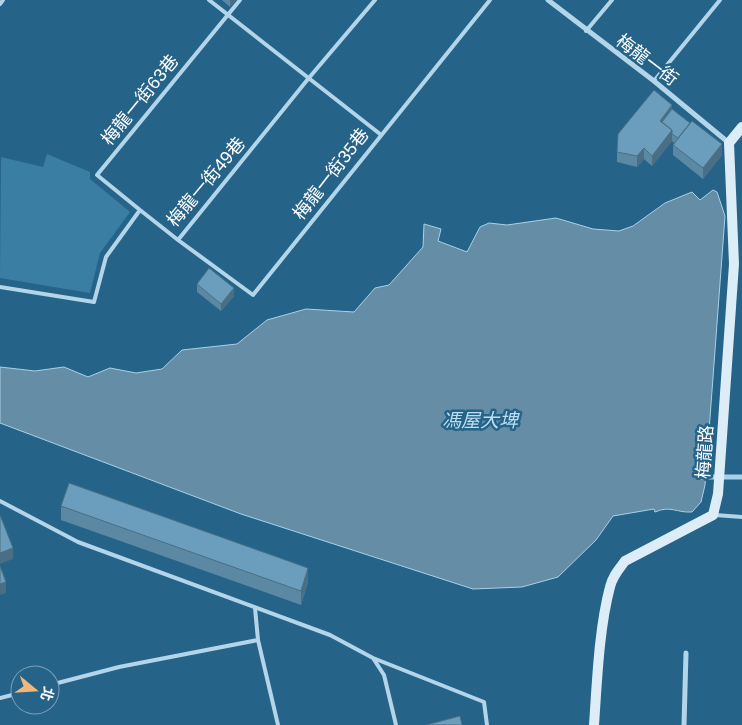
<svg xmlns="http://www.w3.org/2000/svg" width="742" height="725" viewBox="0 0 742 725" font-family="Helvetica,'Noto Sans TC',sans-serif">
	<rect width="100%" height="100%" fill="#266388"/>
	<path fill="#3a7ea4" d="M47,154L90,172V179L130,212L100,253L90,293L0,278L1,157L43,167Z"/>
	<path fill="#658da6" stroke="#a6d2e9" d="M713,190L717,192L725,216L705,485L701,502L692,512C676,513 671,505 655,512L654,509L613,516L596,540L558,577L522,587L473,589L241,514L0,423V367L35,371L64,367L88,377L110,368L136,373L162,369L182,350L237,344L267,320L306,309L354,312L375,288L389,285L423,247L424,224L441,229L438,241L467,252L480,227L489,223L507,225L556,218L593,229L619,231L633,226L665,203L692,192L700,200Z"/>
	<g fill="none" stroke-linecap="round" stroke-linejoin="round">
		<path stroke="#a6d2e9" stroke-width="5" d="M700,477H742"/>
		<path stroke="#b2d5e9" stroke-width="4" d="M209,0L380,134
			M0,4L3,0
			M586,31L612,0
			M654,81L720,0
			M140,210L97,175L240,0
			M178,240L253,295L490,0
			M0,287L94,302L106,257L140,210L178,240L308,79L375,0
			M0,501L78,542L330,635L373,658L384,675L396,725
			M715,515L742,517
			M255,608L258,640L278,725
			M373,658L484,702L487,725
			M50,685L119,667L258,640
			M0,698L20,693"/>
		<path stroke="#b2d5e9" stroke-width="5" d="M548,0L654,81L729,143
			M684,725L686,653"/>
		<path stroke="#dcedf7" stroke-width="10" d="M594,725C597,682 599,628 610,587C612,577 619,569 625,561L713,515L718,494L734,264L729,143L742,127"/>
	</g>
	<path fill="#5b88a2" d="M222,0H236L230,7Z
		M672,109L722,155L703,179L673,155V145L674,143L672,141L652,166L644,159L637,167L617,162V152Z
		M197,284L234,296L221,311L197,292Z
		M61,506L308,582L301,605L61,520Z"/>
	<path fill="#4a6f84" d="M230,0H236L230,7Z
		M672,105V116L664,127L660,121Z
		M672,130V141L652,166V156Z
		M722,144V155L703,179V168Z
		M644,148V159L637,167V156Z
		M234,288V296L221,311V304Z
		M13,548V559L0,564V553Z
		M308,568V582L301,605V591Z
		M6,582V593L0,595V584Z"/>
	<path fill="#6a9ebc" stroke="#4a6f84" d="M654,90L672,105L660,121L672,130L652,156L644,148L637,156L617,152L618,134Z
		M672,109L690,123L678,138L672,134V130L662,122Z
		M692,121L722,144L703,168L673,145Z
		M209,268L234,288L221,304L197,284Z
		M69,483L308,568L301,591L61,506Z
		M0,515L13,548L0,553Z
		M0,566L6,582L0,584Z
		M460,716L462,725H426Z"/>
	<g text-anchor="middle" dominant-baseline="central" stroke-width="5" stroke-linejoin="round" paint-order="stroke">
		<g font-size="18" fill="#fff" stroke="#266388">
			<text transform="translate(647 60) rotate(37)">梅龍一街</text>
			<text transform="translate(140 100) rotate(-51)">梅龍一街63巷</text>
			<text transform="translate(331 174) rotate(-52)">梅龍一街35巷</text>
			<text transform="translate(206 182) rotate(-50)">梅龍一街49巷</text>
			<text transform="translate(705 452) rotate(-86)">梅龍路</text>
		</g>
		<g font-size="19" font-style="italic" fill="#bddef0" stroke="#266388">
			<text x="480" y="420">馮屋大埤</text>
		</g>
	</g>
	<g transform="translate(35 690) rotate(108)"><circle r="24" fill="#266388" stroke="#7da1b8"/>
	<path d="M0-4L9 19L0 12L-9 19Z" fill="#f2b776"/>
	<text y="-8" font-size="14" font-weight="bold" text-anchor="middle" fill="#ffffff">北</text>
	</g>
</svg>
